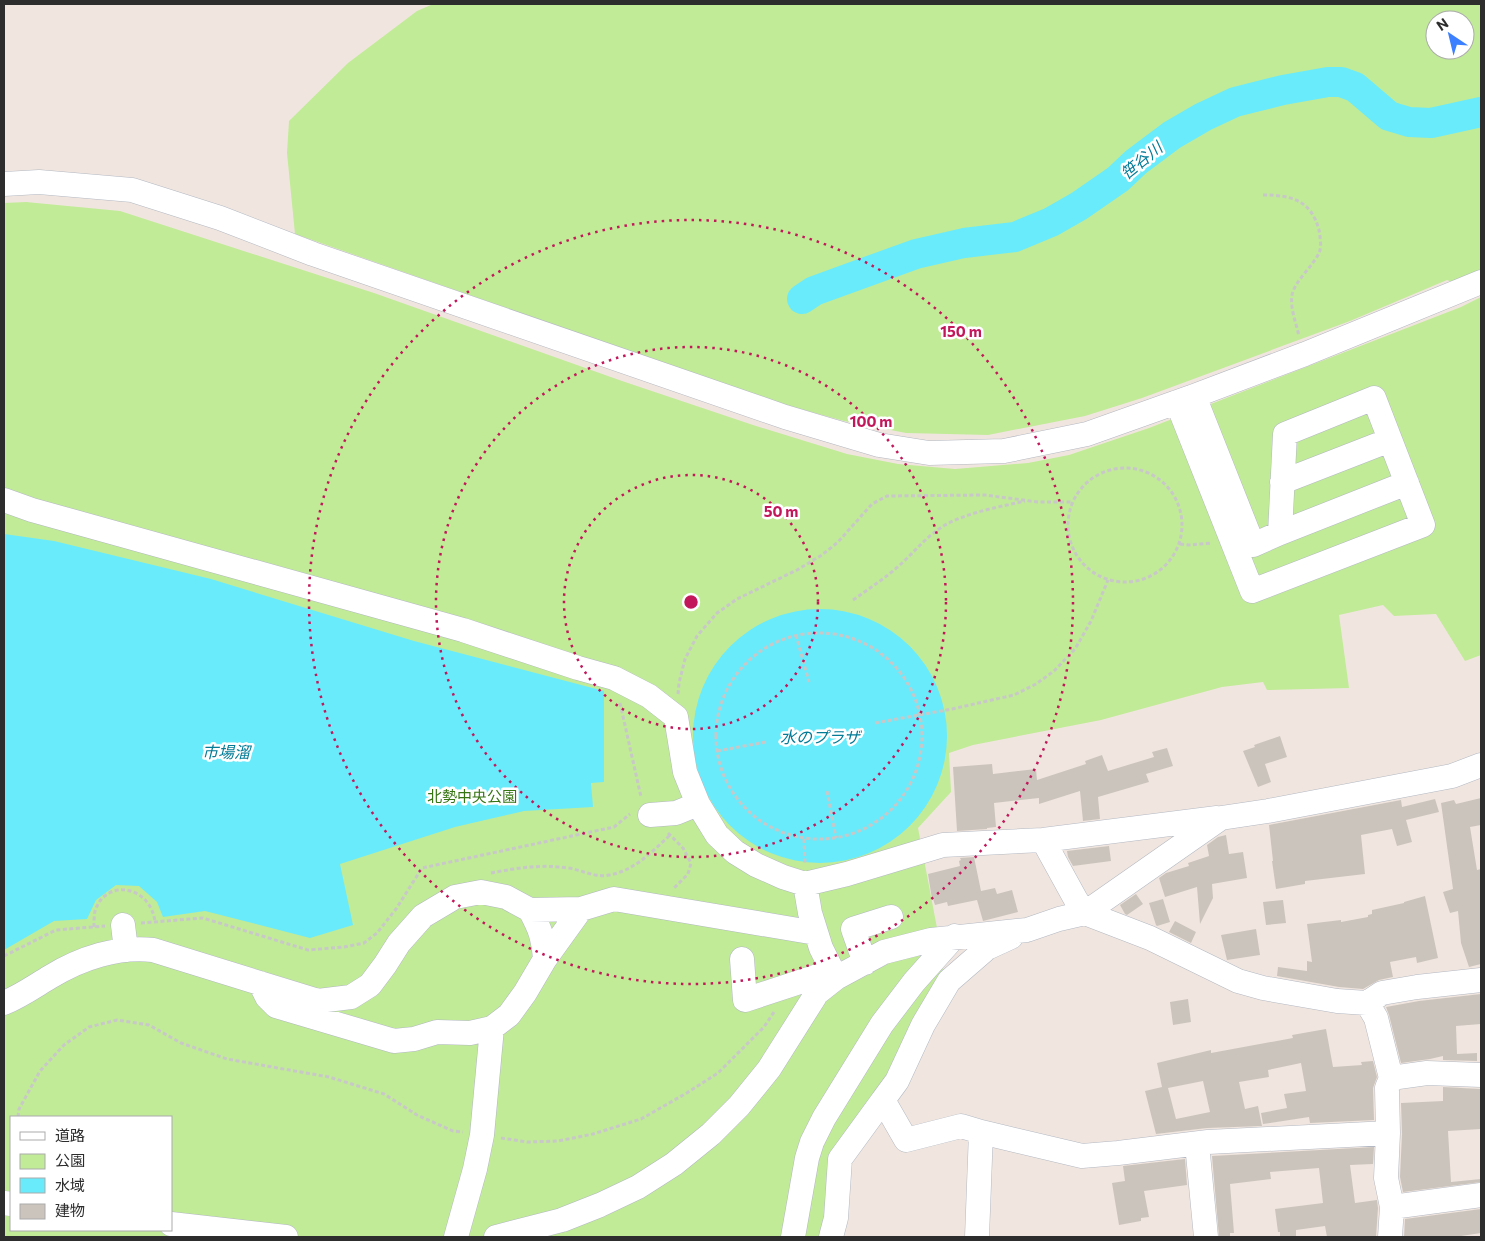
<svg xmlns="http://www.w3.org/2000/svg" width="1485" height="1241" viewBox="0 0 1485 1241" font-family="Commissioner,'Noto Sans JP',sans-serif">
	<rect width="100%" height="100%" fill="#f0e6df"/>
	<path fill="#c1eb97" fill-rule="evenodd" d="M433,4H1481V293L1447,280L1350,321L1142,398L1085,416L988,435L906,433L844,421L775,402L295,234L287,153L289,121L348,63L417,11ZM1435,20H1465V50H1435Z
		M26,202L120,211L374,293L622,381L753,425L847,454L898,464L955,469L1028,463L1069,455L1149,428L1461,307L1481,297V655L1465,661L1436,614L1394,616L1383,605L1339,615L1349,688L1267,690L1263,682L1222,687L1101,720L973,745L949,753L951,792L918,828L937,928L943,972L877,1093L821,1237H4V203ZM11,1117H171V1230H11Z"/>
	<path fill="#69ebfb" d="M4,534L54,541L211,579L414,641L604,691V782L591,783L593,807L524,811L455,827L340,864L353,925L310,938L205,911L163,917L157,902L139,886L116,885L96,900L87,919L54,921L4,950Z
		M693 736a127 127 0 1 1 254 0a127 127 0 1 1-254 0Z"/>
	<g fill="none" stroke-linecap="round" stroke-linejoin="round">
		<path stroke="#69ebfb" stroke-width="30" d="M802,299L814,291L916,254L964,243L1015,237L1051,222L1079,206L1118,179L1136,162L1172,135L1203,117L1235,102L1283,90L1328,82H1341L1355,87L1389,116L1409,122L1431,123L1481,112"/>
	</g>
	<path fill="#cbc4bd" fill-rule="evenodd" d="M1280,736L1287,757L1265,764L1271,782L1258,787L1243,751L1255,747L1254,745Z
		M1167,748L1173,766L1146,774L1149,782L1098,797L1100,819L1083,821L1080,791L1039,804V798L994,803L996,827L987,828V829L957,831L953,767L992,764L993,774L1036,769L1037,780L1086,764L1085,761L1102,755L1108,771L1154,757L1152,752Z
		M1481,798V825L1470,827L1477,870L1481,869V964L1469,967L1461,943L1458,911L1450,913L1443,892L1453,889L1441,803L1454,800L1456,804Z
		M1435,799L1439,812L1406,820L1412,842L1397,846L1392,829L1361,835L1365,874L1305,881V884L1276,889L1272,861H1273L1269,825L1401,800L1402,807Z
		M1226,835L1229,854L1243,852L1247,878L1212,884L1213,898L1200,924L1197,887L1165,897L1159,878L1166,873L1189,866L1188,863L1209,856L1207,845L1218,837Z
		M1109,846L1111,861L1073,866L1068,857L1067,851Z
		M974,857L981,891L995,888L997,894L1012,890L1018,912L983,921L977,900L948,906L947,902L935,905L933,899H932L928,874L960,866L959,861L961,860L960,858Z
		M1136,894L1143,904L1127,915L1125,914L1120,905Z
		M1425,896L1438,958L1417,963L1416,957L1390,962L1393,977L1379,980L1363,989L1339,987L1277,976L1278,967L1307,971V961L1312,962L1307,924L1341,920V922L1368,917V915L1372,914V910L1404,903V902Z
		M1163,899L1170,922L1157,926L1156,925L1149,903Z
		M1283,900L1286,923L1266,925L1263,902Z
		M1175,921L1196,932L1191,943L1169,932Z
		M1256,929L1260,955L1227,960L1221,935Z
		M1481,994V1024L1456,1026L1457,1054L1477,1053V1061L1443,1060V1056L1430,1059L1401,1063L1389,1015L1386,1007L1419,1001Z
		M1188,999L1191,1022L1173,1025L1170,1002Z
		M1326,1029L1333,1067L1362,1065L1361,1062L1373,1061L1377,1077L1373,1088L1374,1120L1310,1123L1309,1117L1263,1124L1261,1113L1287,1108L1284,1094L1306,1091L1301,1063L1268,1070L1269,1077L1239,1082L1245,1109L1258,1106L1262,1126L1207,1128L1156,1134L1145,1091L1162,1087L1157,1063L1211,1050V1053L1293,1038L1292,1035ZM1203,1081L1210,1112L1176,1119L1168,1088Z
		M1443,1087L1480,1089L1481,1129L1448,1131L1451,1182L1481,1179V1182L1403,1192L1400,1177L1402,1134L1401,1103L1443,1101Z
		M1374,1147L1373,1164L1350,1165L1355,1203L1377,1200L1378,1208L1376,1237H1327L1325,1226L1296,1230V1237H1280V1232H1278L1275,1209L1323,1203L1319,1168L1270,1172L1271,1179L1230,1184L1234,1233H1230V1237H1219L1212,1156Z
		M1185,1159L1187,1185L1144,1191L1149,1217L1141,1218V1221L1119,1225L1112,1183L1125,1181L1123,1166Z
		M1481,1209V1233L1461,1236V1237H1404L1405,1219Z"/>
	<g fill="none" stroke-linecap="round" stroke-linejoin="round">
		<g stroke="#b3b8c2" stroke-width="25">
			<path id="minor" d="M4,184L39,182L132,190L220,218L313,254L785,417L879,445L929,453L1004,451L1087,434L1194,396L1305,354L1481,282
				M1177,402L1252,591L1423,525L1374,398L1285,434L1280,533L1253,545L1194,396
				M1282,482L1390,440
				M4,500L32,510L463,630L578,668L614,678L649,696L676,717L685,772L698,804L717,835L735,852L756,865L783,877L805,884L810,913L821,948L836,978
				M1280,533L1407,483
				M650,815L676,813L698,804
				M1043,840L1076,900L1085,913L1150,938L1238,981L1263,988L1337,1001L1367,1003L1382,993L1417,987L1481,980
				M805,884L847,874L943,845L1043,840L1217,818
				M530,910C540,929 543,936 545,959
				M123,925L126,950
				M1011,937L987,948L949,981L923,1025L897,1081L883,1100L906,1140L961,1126L981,1132L1082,1156L1118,1153L1208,1142L1388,1133
				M742,959L745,1000L824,974L836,978
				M865,963L853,929L891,917
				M260,983L267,997L276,1006L394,1041L414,1039L437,1032L470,1033L492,1028L509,1015L525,993L545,959L581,909
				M4,1003C21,996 35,986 50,977C81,958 118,946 153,950L318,1001L351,997L370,985L385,965L399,943L423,916L455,897L481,892L506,897L530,910L581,909L614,899L816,933
				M1367,1003L1376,1018L1391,1078L1387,1088L1388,1133L1386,1178L1392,1207L1390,1237
				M1391,1078L1427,1073L1481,1075
				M1197,1144L1206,1237
				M4,1203L11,1204
				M1392,1207L1481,1195
				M171,1224L286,1237
				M456,1237L475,1169L482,1135L492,1028
				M496,1237L562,1220L600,1205L638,1187L674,1164L711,1134L739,1106L769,1069L817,993L836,978L884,952L931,940L1027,930L1059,919L1085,913L1221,818L1268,811L1452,776L1481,765
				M793,1237L807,1158L812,1142L824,1118L882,1024L914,982L955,936
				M831,1237L836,1218L840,1159L883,1100
				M977,1237L981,1132"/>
		</g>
		<path stroke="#c8c8c8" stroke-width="3" stroke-dasharray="4 2.5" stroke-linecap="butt" d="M1263,195C1291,195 1311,200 1319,230C1320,237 1322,247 1319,253C1313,266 1294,282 1292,295C1290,308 1296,323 1299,336
			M1068 525a57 57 0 1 1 114 0a57 57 0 1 1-114 0Z
			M1180,544L1189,545L1212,543
			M853,600C870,588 887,577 902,563C916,550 928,535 945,525C969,512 999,507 1025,501
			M716 736a103 103 0 1 1 206 0a103 103 0 1 1-206 0Z
			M796,635L809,682
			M678,694L679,683L685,659L697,636L717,613L737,599L797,570L822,555L838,542L872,504L887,496L985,495L1038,502H1073
			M620,703L641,797
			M875,723L952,709L1014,695L1036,684L1054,671L1075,649L1091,621L1108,580
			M717,751L766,742
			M827,791L836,838
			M668,833L683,848L691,863L688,874L674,888
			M804,839L805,863
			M491,873C517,868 541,864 568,868C582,870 595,878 609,875C634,871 653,851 670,835
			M141,923L203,918L308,950L344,947L364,943L377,933L396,909L422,868L614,827L630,814
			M94,927C94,922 94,916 95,911C106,877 151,886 155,922
			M4,956L56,930L105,926
			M18,1117L19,1109L40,1071L64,1045L89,1027L117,1020L149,1025L181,1043L227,1059L329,1077L384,1094L417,1115L453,1131L463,1132
			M501,1138L527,1142L558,1141L593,1134L641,1119L685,1094L718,1073L764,1027L774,1012"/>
		<use href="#minor" stroke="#fff" stroke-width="24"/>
	</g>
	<g fill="none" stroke="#c2185b" stroke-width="2.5" stroke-dasharray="2.5 5">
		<circle cx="691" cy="602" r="127"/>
		<circle cx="691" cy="602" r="255"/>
		<circle cx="691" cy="602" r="382"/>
	</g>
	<g text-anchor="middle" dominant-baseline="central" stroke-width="5" stroke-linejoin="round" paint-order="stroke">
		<g font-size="15" fill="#377414" stroke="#fff">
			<text x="472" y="796">北勢中央公園</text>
		</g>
		<g font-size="16" font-style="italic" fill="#037b97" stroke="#fff">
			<text transform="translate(1141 160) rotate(-39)">笹谷川</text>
			<text x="820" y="736">水のプラザ</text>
			<text x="226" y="751">市場溜</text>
		</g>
	</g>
	<circle cx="691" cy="602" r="8" fill="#c2185b" stroke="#fff" stroke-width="2.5"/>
	<g font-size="15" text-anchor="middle" font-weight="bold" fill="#c2185b" stroke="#fff" stroke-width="5" stroke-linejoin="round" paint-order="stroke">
		<text x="961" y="337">150 m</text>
		<text x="871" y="427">100 m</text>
		<text x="781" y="517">50 m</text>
	</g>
	<rect width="1485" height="1241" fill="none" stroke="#2d2d2d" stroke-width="10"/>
	<rect x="10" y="1116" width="162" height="115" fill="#ffffff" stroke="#ababab"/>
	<rect x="20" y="1132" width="25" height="8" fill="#ffffff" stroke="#ababab"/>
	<text x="55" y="1141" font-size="15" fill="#2d2d2d">道路</text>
	<rect x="20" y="1154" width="25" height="15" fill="#c1eb97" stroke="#ababab"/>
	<text x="55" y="1166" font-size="15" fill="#2d2d2d">公園</text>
	<rect x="20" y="1178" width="25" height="15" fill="#69ebfb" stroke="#ababab"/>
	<text x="55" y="1191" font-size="15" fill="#2d2d2d">水域</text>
	<rect x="20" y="1204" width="25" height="15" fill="#cbc4bd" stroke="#ababab"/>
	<text x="55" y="1216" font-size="15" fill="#2d2d2d">建物</text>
	<g transform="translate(1450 35) rotate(325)"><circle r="24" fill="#ffffff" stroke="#ababab"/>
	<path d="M0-4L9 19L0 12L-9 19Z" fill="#3d80ff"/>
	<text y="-8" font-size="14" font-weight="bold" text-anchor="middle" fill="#2d2d2d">N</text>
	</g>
</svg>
